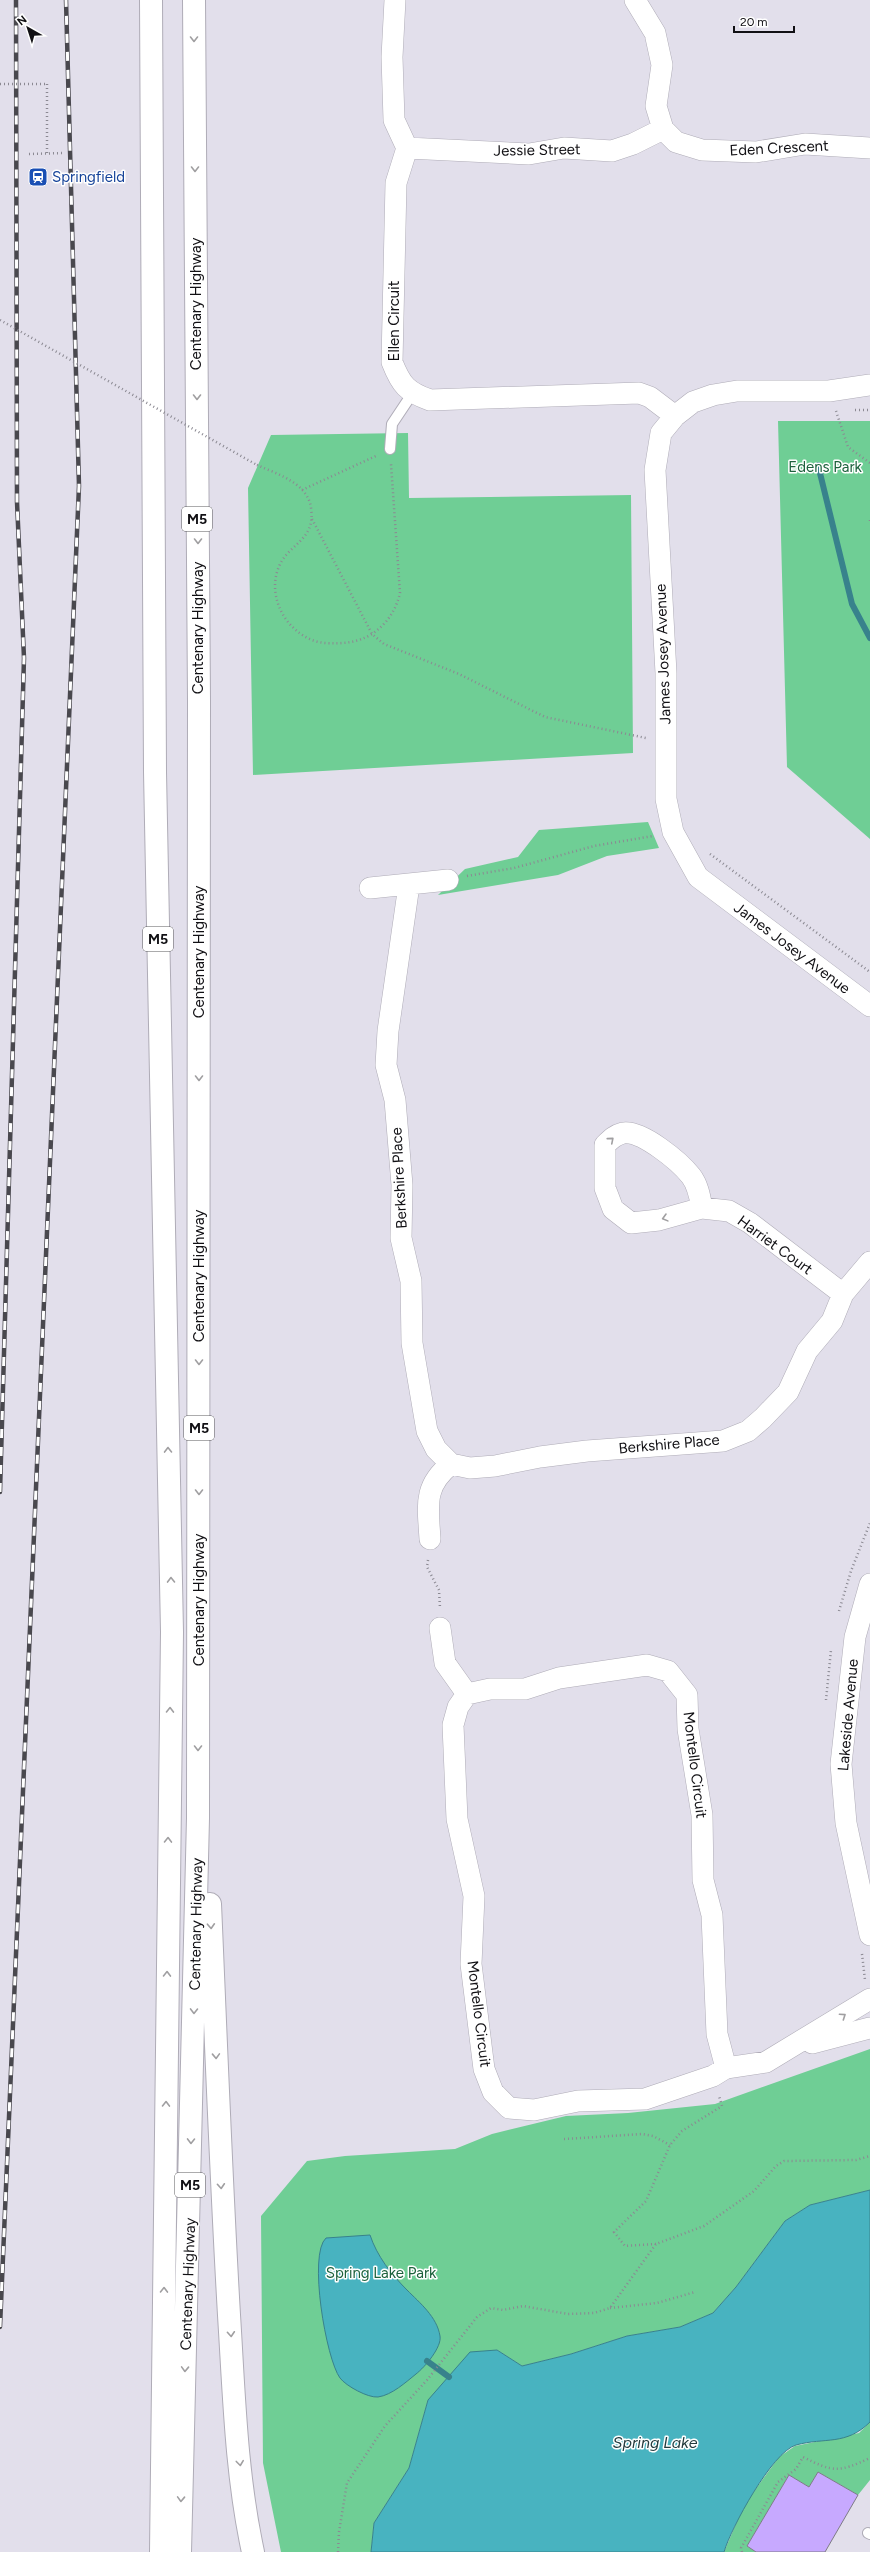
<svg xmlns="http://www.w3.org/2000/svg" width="870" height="2552" viewBox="0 0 870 2552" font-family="Figtree,sans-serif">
	<rect width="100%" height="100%" fill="#e2dfeb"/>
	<path fill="#6fce95" d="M778,421H870V839L787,767Z
		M408,433L409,498L631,495L633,753L253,775L248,488L271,435Z
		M648,822L659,848L607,856L558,875L438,895L465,869L518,857L539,830Z
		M870,2049V2190L810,2205L785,2221L736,2287L713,2313L680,2327L627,2336L571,2354L522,2366L497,2350L428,2400L409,2468L374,2523L371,2552H281L263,2463L261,2216L307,2161L345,2156L455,2149L492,2134L566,2116L628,2113L715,2104Z
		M870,2422V2480L858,2495L818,2472L809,2487L789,2475L747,2546L756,2552H724L744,2505L779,2457L795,2446L859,2433Z"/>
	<path fill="#48b3c0" stroke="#38828c" d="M870,2190V2422C846,2446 825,2437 796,2445C772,2452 731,2528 724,2552H371L374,2523L409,2468L428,2400L470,2352L497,2350L522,2366L571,2354L627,2336L680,2327L713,2313L736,2287L785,2221L810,2205Z
		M370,2235C377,2256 391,2274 407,2290C420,2303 437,2317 440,2336C442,2347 425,2367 416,2374C406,2382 392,2395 378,2397C368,2398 346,2386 340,2378C326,2359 308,2254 326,2238Z"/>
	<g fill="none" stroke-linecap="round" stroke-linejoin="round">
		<path stroke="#38828c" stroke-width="6" d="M818,465L852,604L870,638
			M427,2361L449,2377"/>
	</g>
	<path fill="#c7a9ff" stroke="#7e7b86" d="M818,2472L858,2495L825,2552H756L747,2546L789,2475L809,2487Z"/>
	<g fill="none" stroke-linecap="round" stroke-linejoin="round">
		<g stroke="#afacb7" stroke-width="12">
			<path id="lane" d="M390,449L392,424L412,394
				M868,2533L870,2534"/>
		</g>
		<g stroke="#afacb7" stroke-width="22">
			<path id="street" d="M395,0L392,57L394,120L407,148L396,183L392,362C401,385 407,392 430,400L639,393L650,397L675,416
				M635,0L655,33L662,65L656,106L663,129L676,142L702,150L756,152L805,144L870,148
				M407,148L529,154L564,148L612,151L633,144L663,129
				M870,385L829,391H737L713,395L693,402L675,416L661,433L655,470L666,673V799L673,832L698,877L870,1006
				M409,885L388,1031L386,1065L395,1100L402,1185L401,1238L411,1281L412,1343L427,1431L436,1449L451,1464L470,1468L495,1466L540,1457L587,1451L723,1441L748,1431L763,1418L788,1392L807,1351L832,1321L843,1294L870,1262
				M370,888L448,880
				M702,1208C700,1197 698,1185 691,1176C680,1162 642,1130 623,1133C615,1135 611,1139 605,1145V1188L613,1209L631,1223L659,1220L702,1208L729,1211L750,1223L843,1294
				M430,1539C428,1506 423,1486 451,1464
				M870,1584L855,1637L841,1764L846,1823L870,1935
				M440,1628L445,1663L467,1694
				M812,2043L870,2028
				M726,2068L717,2034L712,1915L703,1880L702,1815L688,1729L687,1695L668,1671L647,1665L559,1678L525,1689H490L467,1694L458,1707L453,1725L457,1819L474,1896L471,1964L484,2069L493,2092L509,2108L534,2110L578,2101L645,2099L713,2076L726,2068L766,2062L870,1999"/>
		</g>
		<g stroke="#afacb7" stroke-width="24">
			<path id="highway" d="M151,0L155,772L172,1632L161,2552
				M210,1904C216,2041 221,2178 229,2315C234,2394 236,2474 253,2552
				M180,2552L198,1818L199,701L194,0"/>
		</g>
		<path stroke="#8b8992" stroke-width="2.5" stroke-dasharray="1 3" stroke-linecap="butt" d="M47,153V84
			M29,154L63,153
			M855,410H870
			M836,411L848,447L870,463
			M257,465C277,474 308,483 311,508C316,542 287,543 278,569C266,602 292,640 325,643C342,644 357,643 372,634C387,624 396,610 400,593L391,464
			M302,490L378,455
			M312,519L372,634L384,644L459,674L545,717L646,738
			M870,520V523
			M710,854L870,972
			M467,876L514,868L594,846L653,836
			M428,1560L427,1567L439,1590L440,1608
			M839,1611L851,1571L870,1523
			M826,1700L831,1650
			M862,1954L865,1980
			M564,2139L642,2134L653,2136L670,2145
			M656,2244L625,2246L614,2232L646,2201L670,2145L682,2131L722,2106L719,2096
			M610,2308L657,2303L695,2292
			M338,2552L339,2532L347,2483L385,2426L427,2380L477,2317L491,2308L503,2310L523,2306L568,2314L594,2313L610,2308L656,2244L704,2226L754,2191L776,2166L784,2161L856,2160L870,2156
			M742,2552L741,2548L778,2482L796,2469L803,2457C833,2472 838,2473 870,2458"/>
		<use href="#lane" stroke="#fff" stroke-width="10"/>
		<use href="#street" stroke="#fff" stroke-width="21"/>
		<use href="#highway" stroke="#fff" stroke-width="22"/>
		<g stroke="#49484e" stroke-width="4.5">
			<path id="rail" d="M0,1492L24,658L17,502L16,0
				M0,2327L79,486L66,0"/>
		</g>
		<use href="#rail" stroke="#fff" stroke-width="3" stroke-dasharray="9" stroke-linecap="butt"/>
		<path stroke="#8b8992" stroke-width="2.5" stroke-dasharray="1 3" stroke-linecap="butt" d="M0,84H47
			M0,320L257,465"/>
	</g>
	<defs><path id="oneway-chevron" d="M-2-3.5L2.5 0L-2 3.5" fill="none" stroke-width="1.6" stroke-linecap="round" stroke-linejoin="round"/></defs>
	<g stroke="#a09fa1">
		<use href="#oneway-chevron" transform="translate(194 39) rotate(90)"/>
		<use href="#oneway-chevron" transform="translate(195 169) rotate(90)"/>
		<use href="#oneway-chevron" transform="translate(197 397) rotate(90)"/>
		<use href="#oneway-chevron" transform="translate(198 541) rotate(90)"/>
		<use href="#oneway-chevron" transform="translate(199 1078) rotate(90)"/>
		<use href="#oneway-chevron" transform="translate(611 1140) rotate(-41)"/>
		<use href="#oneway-chevron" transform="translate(665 1218) rotate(165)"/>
		<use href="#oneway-chevron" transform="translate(199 1362) rotate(90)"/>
		<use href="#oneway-chevron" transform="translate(168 1450) rotate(-91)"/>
		<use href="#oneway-chevron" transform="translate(199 1492) rotate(90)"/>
		<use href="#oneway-chevron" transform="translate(171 1580) rotate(-91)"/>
		<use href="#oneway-chevron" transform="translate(170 1710) rotate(-89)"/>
		<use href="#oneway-chevron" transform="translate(198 1748) rotate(90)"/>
		<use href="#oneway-chevron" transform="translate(168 1840) rotate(-89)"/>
		<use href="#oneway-chevron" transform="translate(211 1926) rotate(87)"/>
		<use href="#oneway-chevron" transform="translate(167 1974) rotate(-89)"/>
		<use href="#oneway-chevron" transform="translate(194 2011) rotate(91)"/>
		<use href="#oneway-chevron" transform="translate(843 2016) rotate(-34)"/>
		<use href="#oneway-chevron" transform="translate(216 2056) rotate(88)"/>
		<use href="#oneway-chevron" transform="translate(166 2104) rotate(-89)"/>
		<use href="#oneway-chevron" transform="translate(191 2141) rotate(91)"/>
		<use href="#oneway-chevron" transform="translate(221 2186) rotate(86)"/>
		<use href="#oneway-chevron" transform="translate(164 2290) rotate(-89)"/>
		<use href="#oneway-chevron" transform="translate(231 2334) rotate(86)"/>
		<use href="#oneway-chevron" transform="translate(185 2369) rotate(92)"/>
		<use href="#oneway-chevron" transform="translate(240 2463) rotate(83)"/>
		<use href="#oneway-chevron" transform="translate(181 2499) rotate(92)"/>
	</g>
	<defs>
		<g id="station-square" transform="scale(1)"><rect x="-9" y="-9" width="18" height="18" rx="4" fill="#1a4fb4" stroke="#fff"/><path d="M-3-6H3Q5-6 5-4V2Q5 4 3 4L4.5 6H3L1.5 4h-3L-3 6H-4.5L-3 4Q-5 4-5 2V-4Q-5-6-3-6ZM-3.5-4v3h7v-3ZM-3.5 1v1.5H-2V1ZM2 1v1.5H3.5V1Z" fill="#fff"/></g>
	</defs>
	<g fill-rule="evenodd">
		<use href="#station-square" x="38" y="177"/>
	</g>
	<g text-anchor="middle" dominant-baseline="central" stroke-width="3" stroke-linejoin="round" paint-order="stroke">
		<g fill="#fff" stroke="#58585a" stroke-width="1">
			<rect x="182" y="507" width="30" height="24" rx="3"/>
			<rect x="143" y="927" width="30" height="24" rx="3"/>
			<rect x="184" y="1416" width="30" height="24" rx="3"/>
			<rect x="175" y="2173" width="30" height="24" rx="3"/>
		</g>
		<g font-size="14" font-weight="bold" fill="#111014">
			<text x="197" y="519">M5</text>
			<text x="158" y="939">M5</text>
			<text x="199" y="1428">M5</text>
			<text x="190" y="2185">M5</text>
		</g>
		<g font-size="15" fill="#111014" stroke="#fff">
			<text transform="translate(779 148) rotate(-3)">Eden Crescent</text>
			<text transform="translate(537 150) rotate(-1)">Jessie Street</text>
			<text transform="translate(196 304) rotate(-90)">Centenary Highway</text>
			<text transform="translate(394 321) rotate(-90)">Ellen Circuit</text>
			<text transform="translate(198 628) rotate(-90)">Centenary Highway</text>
			<text transform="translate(663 654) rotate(-92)">James Josey Avenue</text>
			<text transform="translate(792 948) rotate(37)">James Josey Avenue</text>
			<text transform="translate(199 952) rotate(-90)">Centenary Highway</text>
			<text transform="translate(399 1178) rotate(-93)">Berkshire Place</text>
			<text transform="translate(775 1245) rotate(36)">Harriet Court</text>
			<text transform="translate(199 1276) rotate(-90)">Centenary Highway</text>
			<text transform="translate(669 1444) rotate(-5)">Berkshire Place</text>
			<text transform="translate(199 1600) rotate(-90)">Centenary Highway</text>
			<text transform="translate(848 1715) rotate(-85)">Lakeside Avenue</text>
			<text transform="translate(695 1765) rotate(83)">Montello Circuit</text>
			<text transform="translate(196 1924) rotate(-89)">Centenary Highway</text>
			<text transform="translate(479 2014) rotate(83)">Montello Circuit</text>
			<text transform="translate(188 2284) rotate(-88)">Centenary Highway</text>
		</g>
		<g font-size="15" fill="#164399" stroke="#fff" text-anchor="start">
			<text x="52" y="177">Springfield</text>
		</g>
		<g font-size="15" fill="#1d623d" stroke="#fff">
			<text x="825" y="467">Edens Park</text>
			<text x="381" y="2273">Spring Lake Park</text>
		</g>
		<g font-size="16" font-style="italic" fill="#233b3e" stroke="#fff">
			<text x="655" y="2442">Spring Lake</text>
		</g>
	</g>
	<g transform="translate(28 28) rotate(321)" stroke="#ffffff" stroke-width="3" paint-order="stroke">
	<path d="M0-3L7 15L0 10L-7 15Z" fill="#111014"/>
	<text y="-6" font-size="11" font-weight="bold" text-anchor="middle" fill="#111014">N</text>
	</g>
	<path d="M734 26v6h60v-6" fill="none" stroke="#111014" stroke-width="2"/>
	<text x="740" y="26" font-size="12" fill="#111014" stroke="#ffffff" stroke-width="3" paint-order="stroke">20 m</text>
</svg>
